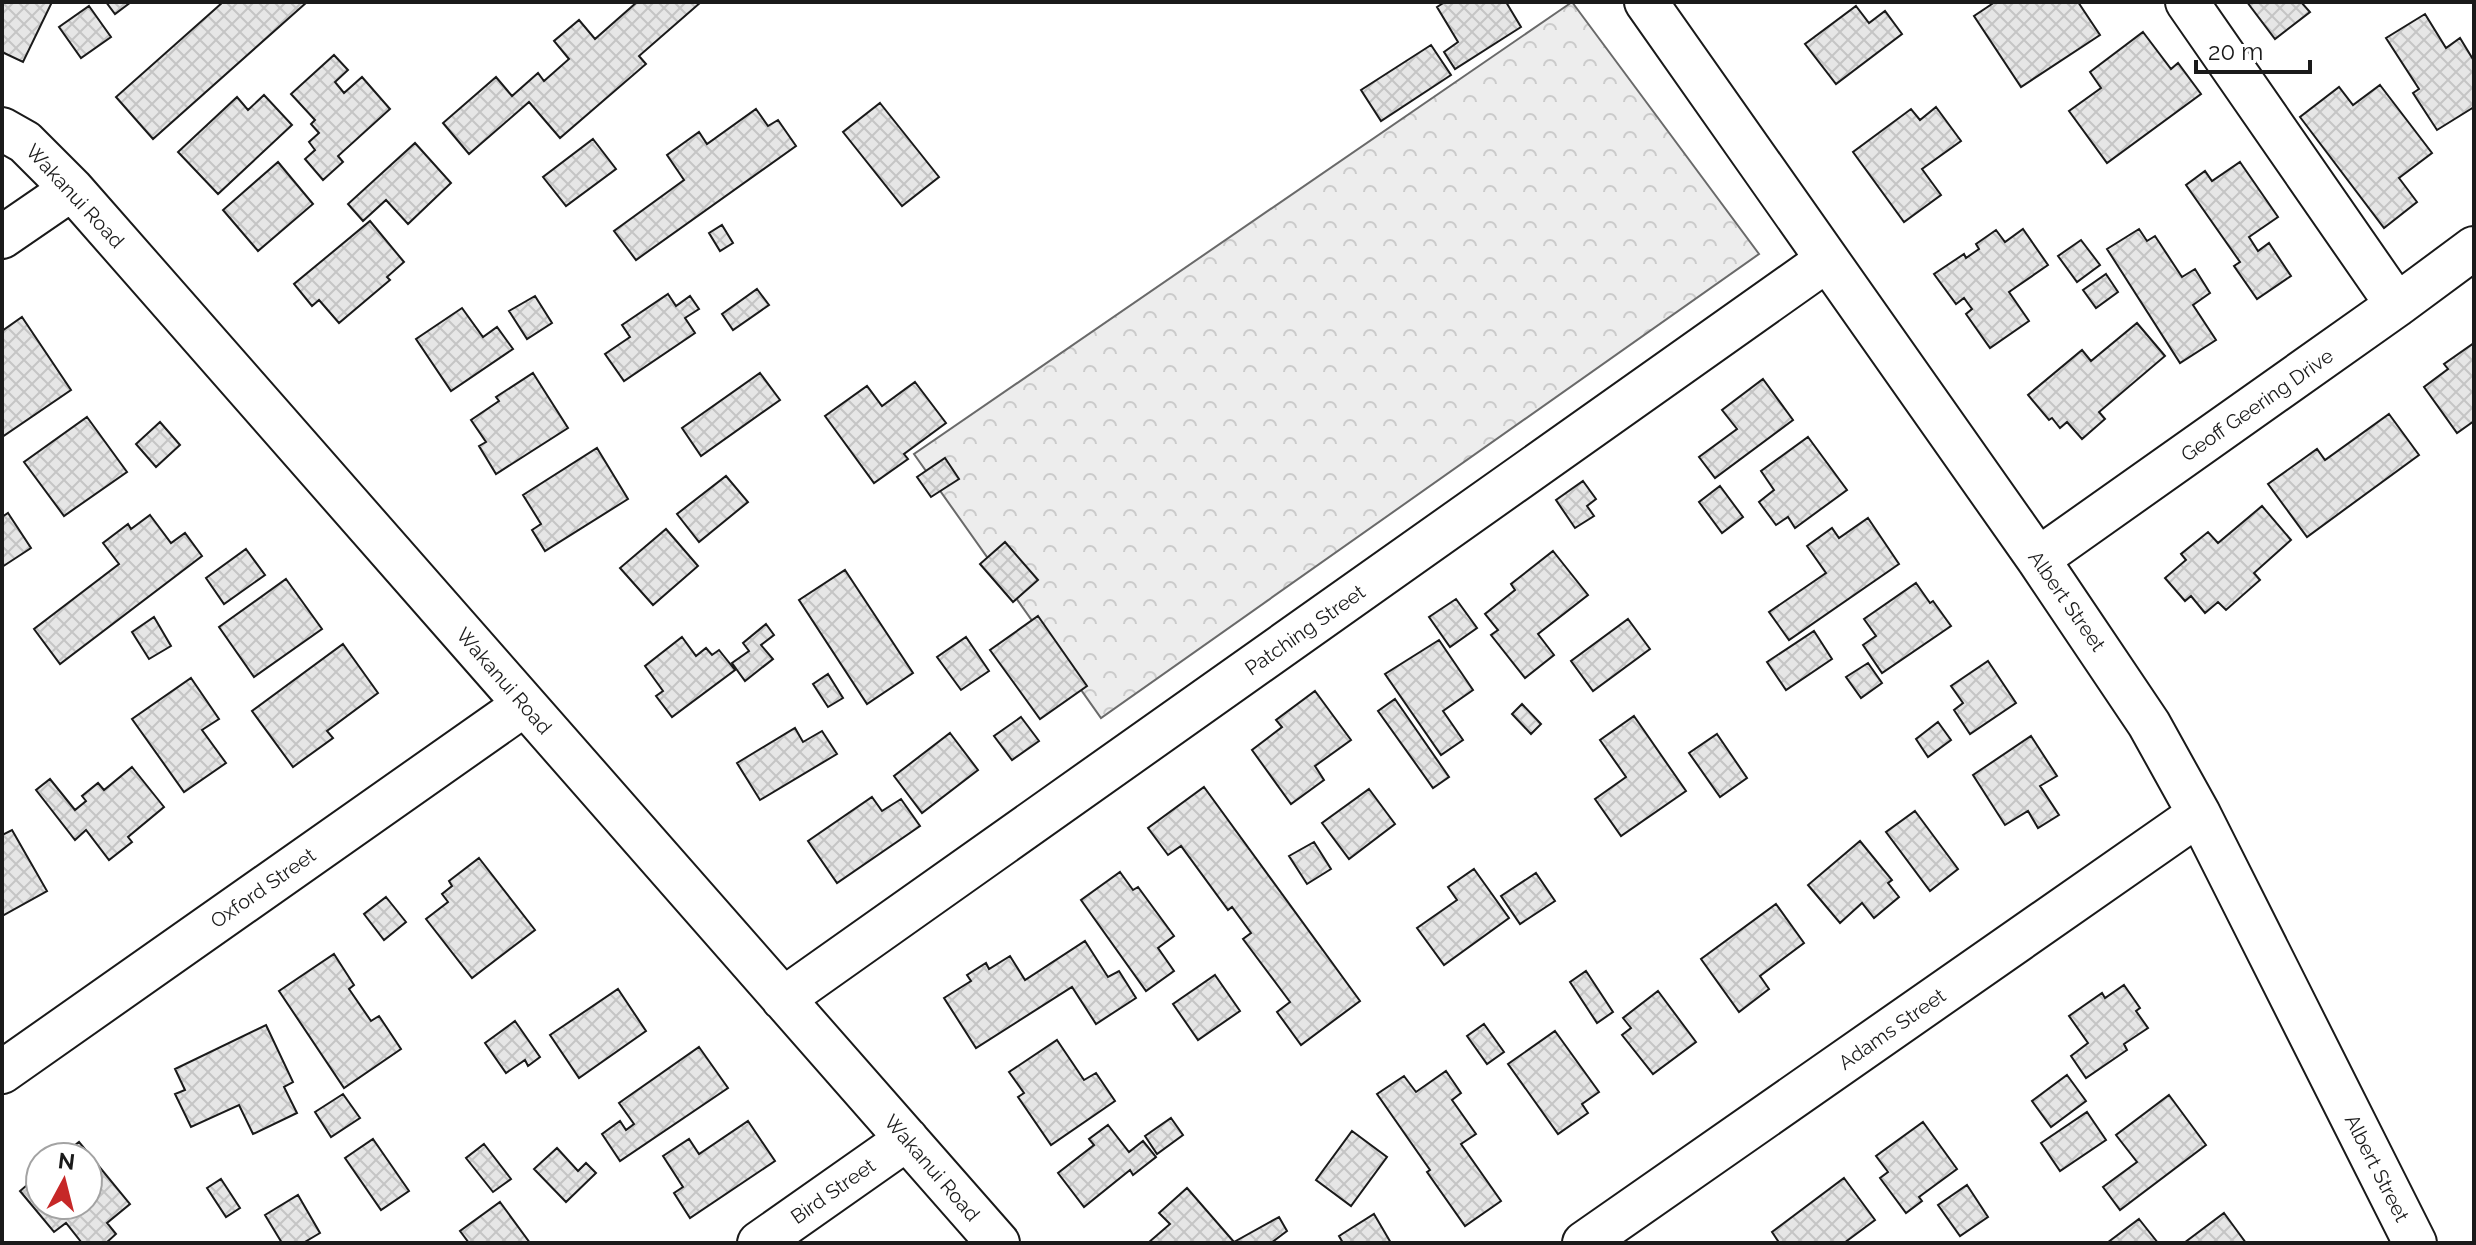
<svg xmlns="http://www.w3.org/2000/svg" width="2476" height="1245" viewBox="0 0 2476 1245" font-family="Raleway,sans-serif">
	<defs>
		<pattern id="park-crowns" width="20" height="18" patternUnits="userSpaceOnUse" patternTransform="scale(2)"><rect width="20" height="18" fill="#ededed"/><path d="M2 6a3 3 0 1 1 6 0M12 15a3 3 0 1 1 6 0" fill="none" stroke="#cbcbcb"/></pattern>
		<pattern id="building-cross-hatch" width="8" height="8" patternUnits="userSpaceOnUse" patternTransform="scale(2)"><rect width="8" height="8" fill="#e6e6e6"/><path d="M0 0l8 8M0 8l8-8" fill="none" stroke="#c5c5c5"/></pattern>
	</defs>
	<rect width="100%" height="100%" fill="#fff"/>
	<path fill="url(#park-crowns)" stroke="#6a6a6a" stroke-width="2" d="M1572,2L1759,254L1101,718L914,454Z"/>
	<path fill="url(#building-cross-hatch)" stroke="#1a1a1a" stroke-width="2" d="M2,2H52L23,62L2,52Z
		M106,2H131L115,14Z
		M223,2H307L153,139L116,97Z
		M637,2H701L639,56L646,64L560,138L529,102L469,154L443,123L496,77L512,96L538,73L544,81L569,59L554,41L579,20L595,39Z
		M1445,2H1506L1521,27L1455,69L1444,52L1458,42L1437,7Z
		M1995,2H2078L2100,35L2021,87L1974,16Z
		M2247,2H2301L2310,12L2275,39Z
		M89,6L111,37L81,58L59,27Z
		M1856,6L1869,23L1885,11L1902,34L1836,84L1805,44Z
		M2425,14L2446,48L2460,38L2474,61V107L2437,130L2413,93L2419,89L2386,38Z
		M2143,32L2171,69L2178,63L2201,94L2107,163L2069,111L2101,88L2090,72Z
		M1431,45L1451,75L1381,121L1361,90Z
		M334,55L348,70L335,82L344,93L362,77L390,109L338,156L343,162L323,180L305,159L315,150L309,142L319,133L311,124L315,120L291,94Z
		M2380,85L2432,153L2399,178L2417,202L2384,228L2300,117L2339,87L2353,105Z
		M264,95L292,125L218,194L178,152L237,97L248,110Z
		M880,103L939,177L902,206L843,132Z
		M1936,107L1961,141L1922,169L1941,195L1904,222L1853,152L1911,109L1920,120Z
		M756,109L768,126L778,120L796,146L636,260L614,231L684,180L667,155L699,132L707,144Z
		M593,139L616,169L566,206L543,177Z
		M415,143L451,183L408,224L386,200L363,221L348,204Z
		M278,162L313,204L258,251L223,210Z
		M2240,162L2278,217L2249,237L2258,251L2269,243L2291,276L2257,299L2234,266L2240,262L2186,185L2205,171L2212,181Z
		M370,221L404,262L387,277L390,280L339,323L319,300L312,306L294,284Z
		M722,225L733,243L720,251L709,233Z
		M2023,229L2048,265L2009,292L2029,321L1990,348L1966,314L1972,309L1964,298L1956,304L1934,274L1964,254L1966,258L1979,249L1976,244L1996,230L2005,242Z
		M2139,229L2147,241L2155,236L2182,277L2195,269L2210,293L2193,305L2216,340L2180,363L2107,249Z
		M2081,240L2100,265L2077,282L2058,256Z
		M2106,274L2118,292L2096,308L2083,290Z
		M757,289L769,305L733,330L722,314Z
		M668,294L676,306L690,296L699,309L685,318L695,333L624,381L605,354L630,337L622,325Z
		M535,296L552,323L527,339L509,311Z
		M462,308L483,337L497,327L513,349L451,391L416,339Z
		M22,317L71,390L2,437V331Z
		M2137,323L2165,356L2099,412L2105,419L2082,439L2067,422L2060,428L2052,418L2049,420L2028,395L2082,350L2091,361Z
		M2474,343V421L2457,433L2424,387L2448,369L2444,364Z
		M533,373L568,428L496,474L479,446L486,442L471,420L499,401L496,397Z
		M760,373L780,400L701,456L682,428Z
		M1763,379L1793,420L1715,478L1699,457L1737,429L1722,410Z
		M915,382L946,423L904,454L908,459L874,483L825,416L867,386L882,406Z
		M2389,414L2419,455L2307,537L2268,484L2317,449L2325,460Z
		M87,417L127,472L64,516L24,462Z
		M160,422L180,445L156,467L136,444Z
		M1808,437L1847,490L1795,528L1788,517L1776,525L1759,502L1774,490L1761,471Z
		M597,448L628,499L545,551L532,530L541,524L523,495Z
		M945,458L959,479L931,497L917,477Z
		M726,476L748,502L699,542L677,514Z
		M1583,481L1596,499L1587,506L1594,516L1575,528L1556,500Z
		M1720,486L1743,517L1722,533L1699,502Z
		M2262,506L2291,540L2254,573L2260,580L2226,610L2218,602L2205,613L2191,596L2185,601L2165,578L2186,560L2181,554L2208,532L2218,543Z
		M8,513L31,548L2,567V517Z
		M150,515L171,543L185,533L202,556L60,664L34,629L119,564L103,543L128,524L131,529Z
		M1868,518L1899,564L1789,640L1769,612L1826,573L1807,546L1832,528L1839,538Z
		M666,529L698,566L653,605L620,568Z
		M1005,542L1038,580L1013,602L980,564Z
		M246,549L265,575L224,604L206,578Z
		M1553,551L1588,595L1538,634L1554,655L1525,678L1491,635L1498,630L1485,614L1515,590L1511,584Z
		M845,570L913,673L867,704L799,600Z
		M286,579L322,629L254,677L219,627Z
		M1916,583L1930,603L1933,601L1951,626L1882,673L1863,645L1876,636L1864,619Z
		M1456,599L1477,628L1450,647L1429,617Z
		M1038,616L1087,686L1040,719L990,650Z
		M154,617L171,646L149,659L132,632Z
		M1628,619L1650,649L1593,691L1571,661Z
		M766,624L774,635L761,645L773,659L745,681L732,663L749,651L743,643Z
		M1814,631L1832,659L1786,690L1767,662Z
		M682,637L696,656L706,648L712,655L719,650L735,670L672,717L656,696L663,691L645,666Z
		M966,637L989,671L961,690L937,657Z
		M1439,640L1473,690L1443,711L1463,740L1441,755L1385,674Z
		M343,644L378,693L327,731L333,738L293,767L252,711Z
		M1988,661L2016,703L1970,734L1954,710L1963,703L1951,686Z
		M1868,663L1882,683L1861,698L1846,677Z
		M828,674L843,698L828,707L813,684Z
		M191,678L219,719L202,730L226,763L184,792L132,719Z
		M1315,691L1351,740L1315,766L1324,780L1291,804L1252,750L1282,727L1276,720Z
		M1395,699L1449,777L1433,788L1378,711Z
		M1522,704L1541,724L1531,734L1512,714Z
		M1634,716L1686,791L1621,836L1595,799L1626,777L1600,740Z
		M1021,717L1039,741L1012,760L994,736Z
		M1938,722L1951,740L1928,757L1916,739Z
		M795,728L803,742L822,731L837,754L760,800L737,763Z
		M950,733L978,770L922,813L894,776Z
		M1717,734L1747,778L1720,797L1689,753Z
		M2031,736L2057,776L2040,786L2059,815L2038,828L2028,811L2005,825L1973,775Z
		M132,767L164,807L128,837L132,842L109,860L86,830L75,840L36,790L50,779L75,810L86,801L82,796L98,783L104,790Z
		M1204,787L1360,1001L1301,1045L1277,1012L1290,1002L1243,939L1251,933L1232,907L1228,910L1181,846L1168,855L1148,828Z
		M1369,789L1395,824L1349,859L1322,823Z
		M872,797L882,811L901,799L920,826L837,883L808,841Z
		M1915,811L1958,869L1930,891L1886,832Z
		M12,830L47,891L2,916V835Z
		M1860,841L1892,880L1888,883L1899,897L1874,918L1862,903L1840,923L1808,885Z
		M1314,842L1331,869L1307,884L1289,856Z
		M479,858L535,930L472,978L426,919L448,902L442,894L452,886L449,881Z
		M1474,869L1509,918L1444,965L1417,928L1457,900L1448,887Z
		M1120,872L1133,890L1138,887L1174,936L1158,948L1174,971L1146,991L1081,900Z
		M1536,873L1555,901L1520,924L1501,896Z
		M386,897L406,922L384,940L364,914Z
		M1776,904L1804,943L1760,976L1769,989L1739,1012L1701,959Z
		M1085,941L1108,977L1119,971L1136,998L1096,1024L1072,987L976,1048L944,998L971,981L967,975L986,963L989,969L1010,956L1025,980Z
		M334,954L354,985L349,989L371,1021L379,1016L401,1049L344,1088L279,991Z
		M1586,971L1613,1012L1597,1023L1570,982Z
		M1215,975L1240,1011L1198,1040L1173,1004Z
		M2124,985L2140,1008L2136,1011L2148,1028L2124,1044L2127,1050L2086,1078L2071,1056L2088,1043L2069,1016L2102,993L2105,998Z
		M618,989L646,1031L579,1078L550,1035Z
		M1658,991L1696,1042L1653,1074L1622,1035L1631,1028L1623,1018Z
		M515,1021L540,1057L528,1066L525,1060L506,1073L485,1043Z
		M1484,1024L1504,1052L1487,1064L1467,1036Z
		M266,1025L293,1082L284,1087L297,1113L253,1134L239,1105L191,1127L175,1094L185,1090L175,1069Z
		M1555,1031L1599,1092L1582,1104L1588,1113L1558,1134L1508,1064Z
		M1057,1040L1084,1080L1096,1073L1115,1101L1051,1145L1018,1097L1024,1093L1009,1072Z
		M699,1047L728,1088L620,1161L602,1134L620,1121L626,1130L634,1124L619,1103Z
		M1446,1071L1461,1093L1452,1100L1476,1134L1461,1144L1501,1201L1465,1226L1427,1172L1430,1170L1377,1094L1404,1076L1416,1092Z
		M2067,1075L2086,1101L2051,1127L2032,1101Z
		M343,1094L360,1118L331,1137L315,1112Z
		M2169,1095L2206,1145L2120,1210L2103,1187L2137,1162L2116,1135Z
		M2087,1112L2106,1140L2060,1171L2041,1143Z
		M1171,1118L1183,1135L1157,1154L1145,1136Z
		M748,1121L775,1161L690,1218L674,1193L683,1187L663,1156L689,1139L699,1154Z
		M1923,1122L1957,1169L1919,1197L1922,1201L1906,1213L1880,1178L1888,1172L1876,1156Z
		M1108,1125L1129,1152L1143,1141L1156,1157L1133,1175L1130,1170L1084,1207L1058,1173L1094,1145L1089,1139Z
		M1352,1131L1387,1157L1351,1206L1316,1180Z
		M373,1139L409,1191L381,1210L345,1158Z
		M79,1142L130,1204L107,1223L116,1234L106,1243H82L66,1223L54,1232L20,1191L40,1174V1205H88V1157H60Z
		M484,1144L511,1179L493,1192L466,1158Z
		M557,1148L578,1171L586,1163L596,1173L566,1202L534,1169Z
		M1844,1178L1875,1220L1844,1243H1775L1778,1241L1772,1232Z
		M221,1179L240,1208L226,1217L207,1188Z
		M1967,1185L1988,1217L1960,1236L1938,1205Z
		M1187,1188L1234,1242L1232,1243H1148L1170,1224L1159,1213Z
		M298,1195L320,1233L303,1243H282L265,1215Z
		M500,1202L530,1243H469L460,1231Z
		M2224,1213L2246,1243H2184Z
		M1374,1214L1391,1243H1343L1339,1236Z
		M1279,1217L1287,1231L1271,1243L1234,1242Z
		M2139,1219L2158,1243H2107Z"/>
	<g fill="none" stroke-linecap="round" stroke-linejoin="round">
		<g stroke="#1a1a1a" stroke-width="46">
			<path id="minor" d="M1646,2L2038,559L2149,724L2199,814L2415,1243
				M2187,2L2397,305
				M2,129L25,142L72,189L998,1243
				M2,237L72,189
				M2038,559L2397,305L2474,248
				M783,999L1827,260
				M2,1072L524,705
				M759,1243L907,1139
				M1584,1243L2199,814"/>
		</g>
		<use href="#minor" stroke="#fff" stroke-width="42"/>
	</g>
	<g text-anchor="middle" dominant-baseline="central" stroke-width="6" stroke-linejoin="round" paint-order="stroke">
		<g font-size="20" fill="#1a1a1a" stroke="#fff">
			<text transform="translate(75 196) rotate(47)">Wakanui Road</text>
			<text transform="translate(2257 405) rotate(-35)">Geoff Geering Drive</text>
			<text transform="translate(2067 601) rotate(55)">Albert Street</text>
			<text transform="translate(1305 630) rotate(-35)">Patching Street</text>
			<text transform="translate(504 681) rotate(49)">Wakanui Road</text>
			<text transform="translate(263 888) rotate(-35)">Oxford Street</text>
			<text transform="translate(1892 1029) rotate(-35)">Adams Street</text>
			<text transform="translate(932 1168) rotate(49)">Wakanui Road</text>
			<text transform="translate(2377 1168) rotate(63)">Albert Street</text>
			<text transform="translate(833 1191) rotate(-35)">Bird Street</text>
		</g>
	</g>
	<rect width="2476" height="1245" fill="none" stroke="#1a1a1a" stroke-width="8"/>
	<g transform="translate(64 1181) rotate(7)"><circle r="38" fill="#ffffff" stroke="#a3a3a3" stroke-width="2"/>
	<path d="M0-6L14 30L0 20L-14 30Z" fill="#c62828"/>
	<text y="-12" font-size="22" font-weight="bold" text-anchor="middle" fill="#1a1a1a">N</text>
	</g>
	<path d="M2196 60v12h114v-12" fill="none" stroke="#1a1a1a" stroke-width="4"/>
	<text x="2208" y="60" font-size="24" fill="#1a1a1a" stroke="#ffffff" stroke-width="6" paint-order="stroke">20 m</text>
</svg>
